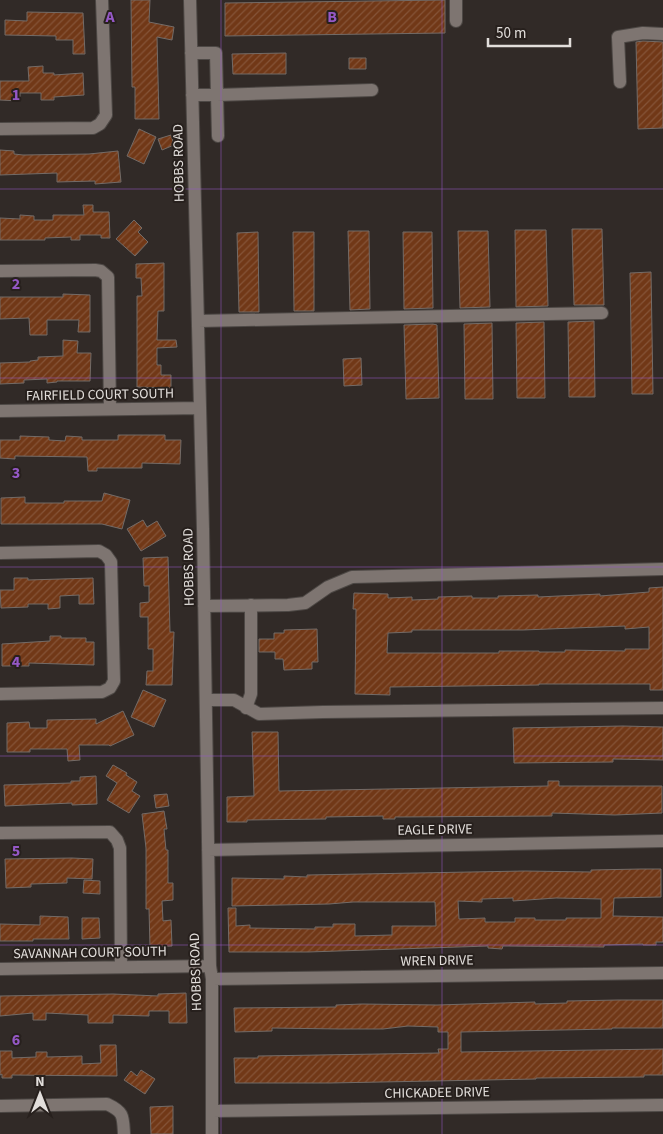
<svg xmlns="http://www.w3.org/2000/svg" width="663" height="1134" viewBox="0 0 663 1134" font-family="'Source Sans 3',sans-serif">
	<defs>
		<pattern id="building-hatch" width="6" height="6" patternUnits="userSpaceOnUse" patternTransform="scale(1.25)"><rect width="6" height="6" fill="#713817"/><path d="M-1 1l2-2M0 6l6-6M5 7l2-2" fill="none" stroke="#855438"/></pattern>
	</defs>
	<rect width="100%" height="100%" fill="#312a27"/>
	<path fill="url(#building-hatch)" stroke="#736b67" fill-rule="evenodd" d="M131,0H150L149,22L174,27L172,40L157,37L159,119H135V87H132Z
		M445,0V33L225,36V3Z
		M27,12L83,13L85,54H73V40H56V36L5,35V20L27,21Z
		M643,41L663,42V128L638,129L636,42Z
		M286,53V74H233L232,54Z
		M349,58H366V69H349Z
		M43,66V73H54V75L83,73L84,95L54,97V100H41V93H20V101L0,100V81H29L28,67Z
		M139,129L156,137L144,164L127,156Z
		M171,135L174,145L162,150L158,139Z
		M0,150L14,151V154L23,155L89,154L118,151L121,182L95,184V181L57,182V173L0,175Z
		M83,205H93V212H109L110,238H101V235H80V240H71V237L45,238V240H0V218L20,219V215L34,216V220H53V215H84Z
		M134,220L142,228L138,232L148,242L135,256L116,239Z
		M572,229H602L604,305H574Z
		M515,230H546L548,306L516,307Z
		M348,231H369L370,309L350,310Z
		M458,231H488L490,307L460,308Z
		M258,232L259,312H239L237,233Z
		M293,232H314V311H294Z
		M403,232H432L433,308L404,309Z
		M164,263V311H158L157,340H176L177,347L157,348V365H161V375H171V388L137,387V296H142L141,278H136V264Z
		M651,272L653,394H632L630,273Z
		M63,294L90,295V332H78L79,320H47V335H30L29,318L0,319V297H63Z
		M594,321L595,397H569L568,322Z
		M544,322L545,398H517L516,323Z
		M492,323L493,399H465L464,324Z
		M433,324L437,325L439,398L406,399L404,325Z
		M63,340L78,341L77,353H91L90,381H57V382L47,383V379L24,380V383L0,384V363L30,362V361L38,360V357L63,356Z
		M361,358L362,385L344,386L343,359Z
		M118,435H165V440H181L180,464L142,463V468H97V471H88L87,457L15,456V459L0,458V440H20V436L49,437V440L65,441L66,436L82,437V440H118Z
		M104,493L130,500L122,529L102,524H1V498L25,497V503H64V501H102Z
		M143,520L147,527L157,521L166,536L141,551L127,529Z
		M168,557L170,632H174L172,685H146L147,671H153V649H148V617H140V603L149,602V586H144L143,558Z
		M14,578H28V580L93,578L94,604H79V595L60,596V608L48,609V604H28V607L1,608L0,590H14Z
		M663,587V690H650V684H539V685L390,687V695L355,694L356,609H353L354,593L388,594V598L412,597V600L438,599V597L472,596V598H498V596L538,595V597L600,594V596L649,592V588ZM625,626V629L649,627V649H625V651L565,650V652H539V651H499V653H387L388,633L412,632V630H523Z
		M317,629L318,662H312V669L284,670L283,659H275V652H259V639H274V633H284V630Z
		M50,636H61V638H86V642H94V665L29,663V666H2V644L50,641Z
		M143,690L166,700L154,727L131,717Z
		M123,711L134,735L110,746L109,745H79L80,760L68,761L67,749H30V752H7V723L29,722L30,728H47V720L96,719V724Z
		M623,726L663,727V760L613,759V762L514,763L513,728Z
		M252,732H278L279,791L548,786V781H559V786H662V813L615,815L552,813V816L395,817V819H383V816L326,817V819L247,820V822H227V797L254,796Z
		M113,765L127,773L126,775L137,782L132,791L140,796L129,813L107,800L117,783L106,776Z
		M96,776L97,804L72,805V803L5,806L4,785L71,783V781H80V777Z
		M167,794L169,806L156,808L154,795Z
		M164,811L167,829H164L166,850H168V883H173V900L162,901L163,921L171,920L172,946L150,947L149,909H146V848L142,814Z
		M72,858L93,859L92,879L67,878V883L31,884V887L6,888L5,859Z
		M641,869H661V897L614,898L613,916L663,917V942H656V945H643V944L604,945V947L503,946L502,949L488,948V946L308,952H229L228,908H236V926L250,925V928L315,929V927H333V924H355V936L392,935V926H436L435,902H353L329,904L232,906V878L284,879V876L307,877V875L525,871L591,872V870ZM513,898V901L556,898L601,899V918H566V920H535V918H515V922H485V918L459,919L458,901L482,902V899Z
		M84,880L100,881V894L83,893Z
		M40,916L68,917L69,939H33V941H0V924L40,925Z
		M82,918H99L100,938L82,939Z
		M186,993L187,1023H169V1011H149V1016L113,1015V1023H88V1015L46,1013V1020H33V1013L0,1016V996L113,994L158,996V994Z
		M618,1000H663V1028H612V1029L461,1032V1052L663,1049V1075H644V1077L536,1078V1079L330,1083H235L234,1058H258V1056L439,1053L438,1049H448V1032H438V1027L408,1026L383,1029H339L272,1028V1031L235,1032L234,1008L336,1007V1005L362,1004L437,1005L535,1002V1004L567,1003V1001Z
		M100,1045H116L117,1076L12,1075V1078H2V1074L0,1075V1051H12V1058L36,1057V1052H47V1057L82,1056V1064L101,1063Z
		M141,1070L155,1079L145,1094L124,1080L131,1071L137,1076Z
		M173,1106V1134H151L150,1107Z"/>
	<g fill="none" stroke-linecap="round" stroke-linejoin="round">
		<g stroke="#4d4845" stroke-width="14">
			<path id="minor" d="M190,0L203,529L210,966L212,979V1134
				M456,0V21
				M191,53H216L217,95H192
				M620,82L618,37L643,33L663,34
				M0,129L93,128L100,124L106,115L102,0
				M218,136L217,95L372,90
				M0,271L95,270L101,271L108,277L110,409
				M198,321L602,313
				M0,411L200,408
				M0,553L99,551L106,555L111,562L114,681L110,688L102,692L0,694
				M204,606L288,605L305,603L328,587L352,577L663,569
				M206,700H234L259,714L323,712L663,708
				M246,708L251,694V605
				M0,833L110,832L117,840L120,848L121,966
				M208,850L663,841
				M0,969L210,966
				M212,979L663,973
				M0,1106L107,1104C124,1112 123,1116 124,1134
				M212,1111L663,1105"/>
		</g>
		<use href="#minor" stroke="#7e7571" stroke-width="12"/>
	</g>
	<path fill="none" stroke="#9558c6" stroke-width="1" stroke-opacity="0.55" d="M221,0V1134M442,0V1134M0,189H663M0,378H663M0,567H663M0,756H663M0,945H663"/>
	<g text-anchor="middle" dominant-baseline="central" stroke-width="4" stroke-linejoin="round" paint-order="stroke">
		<g font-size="14" fill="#e2dedb" stroke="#27201d">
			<text transform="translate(179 163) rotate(-91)">HOBBS ROAD</text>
			<text transform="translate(100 395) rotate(-1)">FAIRFIELD COURT SOUTH</text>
			<text transform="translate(189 567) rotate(-91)">HOBBS ROAD</text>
			<text transform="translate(435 830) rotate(-1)">EAGLE DRIVE</text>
			<text transform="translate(90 953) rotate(-1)">SAVANNAH COURT SOUTH</text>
			<text transform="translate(437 961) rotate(-1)">WREN DRIVE</text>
			<text transform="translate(196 972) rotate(-92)">HOBBS ROAD</text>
			<text transform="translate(437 1093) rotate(-1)">CHICKADEE DRIVE</text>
		</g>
	</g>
	<g font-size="16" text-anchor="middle" font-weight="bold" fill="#9558c6" stroke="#27201d" stroke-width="4" stroke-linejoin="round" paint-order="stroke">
		<text x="110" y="22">A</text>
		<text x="332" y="22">B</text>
		<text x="16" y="100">1</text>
		<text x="16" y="289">2</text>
		<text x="16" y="478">3</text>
		<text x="16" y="667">4</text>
		<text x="16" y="856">5</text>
		<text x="16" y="1045">6</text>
	</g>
	<g transform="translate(40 1094)" stroke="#27201d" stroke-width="4" paint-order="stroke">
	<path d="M0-4L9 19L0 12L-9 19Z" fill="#e2dedb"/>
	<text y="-8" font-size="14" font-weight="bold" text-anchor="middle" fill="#e2dedb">N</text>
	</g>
	<path d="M488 38v8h82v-8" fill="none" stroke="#e2dedb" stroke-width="2.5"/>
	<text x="496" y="38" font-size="15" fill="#e2dedb" stroke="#27201d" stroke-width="4" paint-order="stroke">50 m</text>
</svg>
